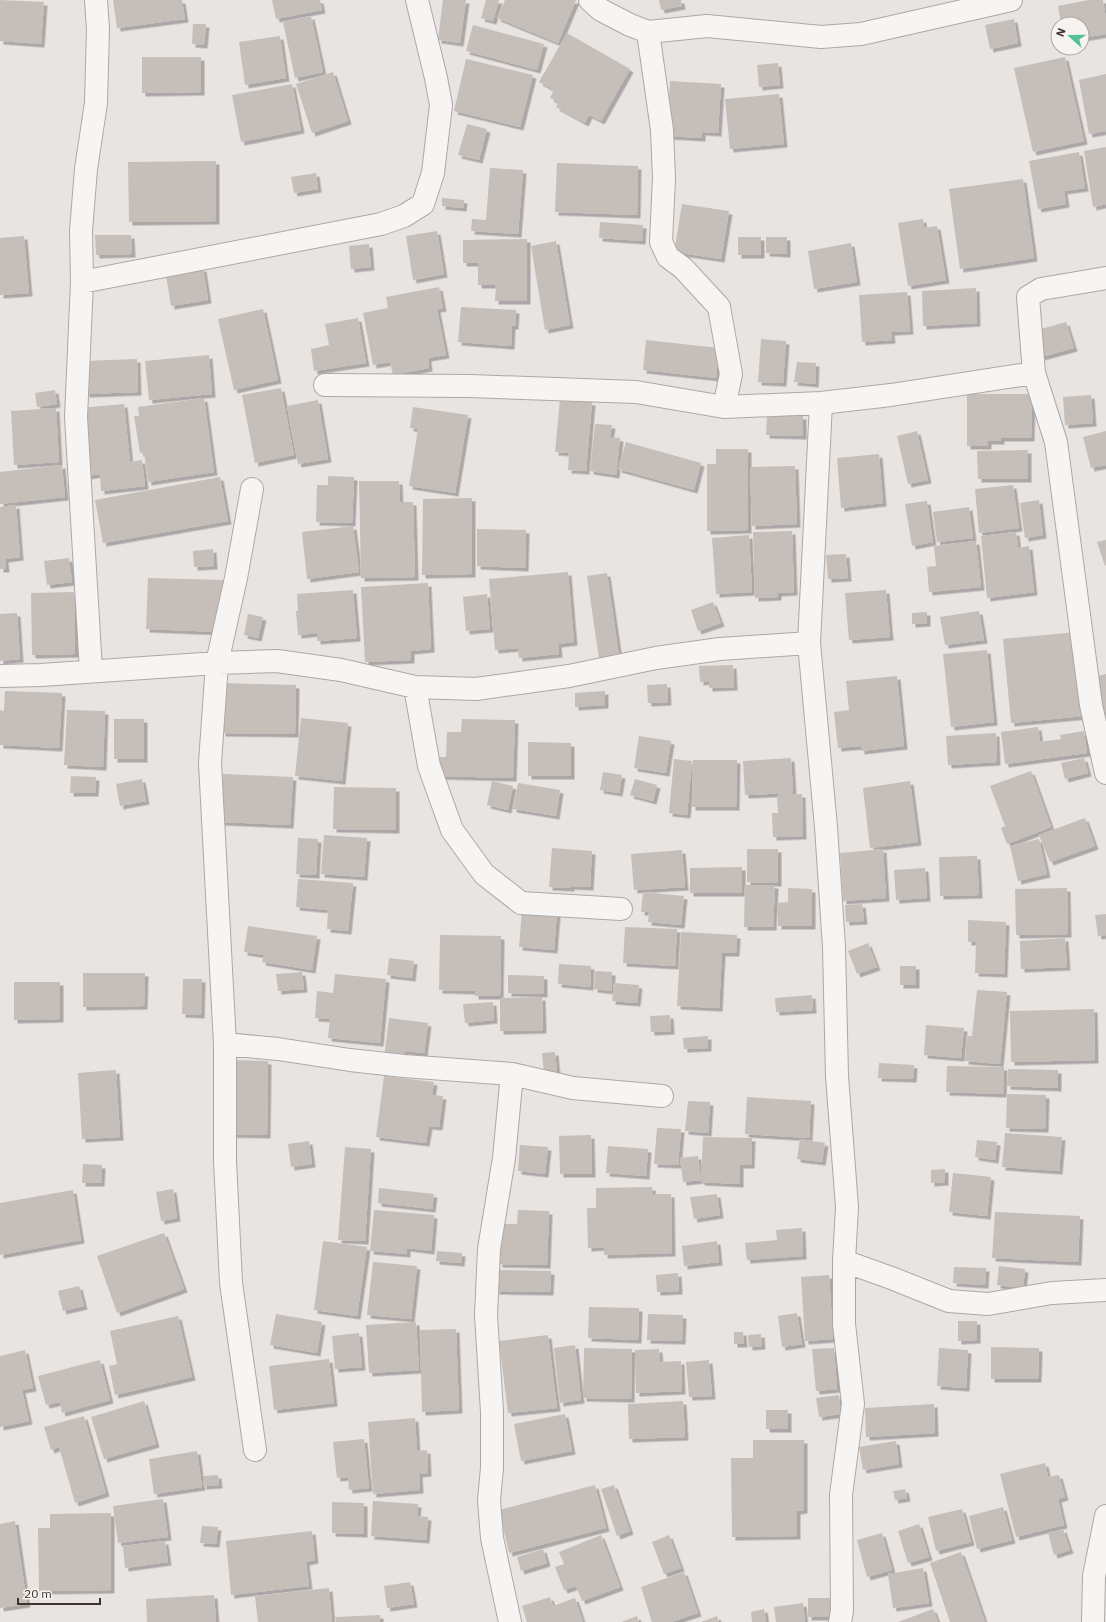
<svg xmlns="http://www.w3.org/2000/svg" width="1106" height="1622" viewBox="0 0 1106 1622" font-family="'IBM Plex Sans',sans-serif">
	<defs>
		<filter id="shadow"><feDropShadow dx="3.5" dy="3.5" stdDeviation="0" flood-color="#0004"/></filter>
	</defs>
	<rect width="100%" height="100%" fill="#e8e4e2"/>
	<path fill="#c5beb9" filter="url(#shadow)" d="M0,0L44,2L41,44L0,41Z
		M113,0H182L185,19L117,28Z
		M272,0H320L322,10L276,19Z
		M443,0H466L460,43L438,40Z
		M486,0H499L493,21L481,18Z
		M505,0H576L558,43L497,18Z
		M659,0H681L682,6L661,10Z
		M1089,0H1103L1106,19V34L1082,38V24H1061L1058,6Z
		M311,16L323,72L295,78L283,22Z
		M1014,19L1018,43L990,49L985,25Z
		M193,24H206L204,45L192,44Z
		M473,25L544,44L537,70L466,51Z
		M567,33L630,69L601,121L589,115L585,123L556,107L559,102L550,98L554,90L539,82Z
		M280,36L286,78L245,85L239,42Z
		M142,57H201V92L142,93Z
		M1065,57L1084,141L1033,152L1014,68Z
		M466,59L533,75L520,127L454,111Z
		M778,63L780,85L759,87L757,65Z
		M333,72L348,121L312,133L296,84Z
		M1106,74V131L1089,134L1079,80Z
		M670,81L721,84L718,133L702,132V138L667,136Z
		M292,84L301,130L241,142L232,95Z
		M779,94L784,144L730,149L725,99Z
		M467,124L487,129L479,160L458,155Z
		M1106,147V204L1093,207L1084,151Z
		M1079,152L1085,188L1064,191L1066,204L1038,209L1029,161Z
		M216,161V221L129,222L128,162Z
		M557,163L638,166L637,215L555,212Z
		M490,168L523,170L518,234L471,231L472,219L486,220Z
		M316,173L318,189L294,193L291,177Z
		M1023,179L1034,258L960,269L949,189Z
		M442,198L464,200L463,208L442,206Z
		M682,204L729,211L721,259L674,252Z
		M923,219L924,228L937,226L946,280L908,286L898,223Z
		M600,222L643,225L642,241L599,238Z
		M437,231L444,274L413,280L406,236Z
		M95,235H131L132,254L96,255Z
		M24,236L29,293L0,295V238Z
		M738,237H761V255H738Z
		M766,237H787V254L766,253Z
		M527,239V301H495L496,285H478V263H463V240Z
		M556,241L570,325L545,330L531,246Z
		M851,243L857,282L814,289L808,251Z
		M369,244L371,267L351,269L349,246Z
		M203,268L208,300L171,306L166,275Z
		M439,287L443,308L437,309L446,355L428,358L429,368L393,375L390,362L373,365L363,313L388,308L386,297Z
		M976,288L977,323L923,326L922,291Z
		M907,292L910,331L891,332L892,340L862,342L859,295Z
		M461,307L516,310L515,326H512L511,346L458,342Z
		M263,309L278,380L234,390L218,319Z
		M358,318L366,363L314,371L311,349L329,345L325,324Z
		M1066,322L1074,348L1041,357L1034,331Z
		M761,339L786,341L783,383L758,382Z
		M646,340L719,348L716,378L643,370Z
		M209,355L212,394L149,400L145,361Z
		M137,359L138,392L86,394L84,361Z
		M797,362L816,363L815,384L794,382Z
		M281,388L294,455L255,463L242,395Z
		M55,390L57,404L37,407L35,393Z
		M967,394H1032L1031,438H1001V441H988V446H967Z
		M1091,395L1093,423L1065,425L1063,397Z
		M204,398L214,472L148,482L144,452L140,453L134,416H139L138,407Z
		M560,399L592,402L586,471L568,470L569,453L555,452Z
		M318,400L328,459L298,464L287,406Z
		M124,404L130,462L142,460L145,486L101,491L100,474L87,476L80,408Z
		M413,407L468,415L455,493L409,486L418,429L410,428Z
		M56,408L59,462L14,465L11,411Z
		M767,416H803V436L766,435Z
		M595,424L612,425L610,437L620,438L616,475L590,471Z
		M917,431L928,480L908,484L897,436Z
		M1106,431V465L1091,468L1083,437Z
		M626,442L701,463L694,490L618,469Z
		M716,449H748V530L707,531V464H716Z
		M1028,450V479H978L977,451Z
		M879,454L883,503L841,508L837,458Z
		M62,465L65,497L0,504V472Z
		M795,466L797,524L752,526L750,467Z
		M328,476L354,477L352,523L316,522L317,485H328Z
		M220,477L228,521L103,543L95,500Z
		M359,481H399L400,502H413L415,577L361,578Z
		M1013,485L1019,528L979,533L975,489Z
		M472,498V574L422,575L423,499Z
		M1039,500L1043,535L1025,538L1020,503Z
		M927,501L933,542L912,546L905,504Z
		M16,505L20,557L5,559L6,569H0V507Z
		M969,507L973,538L937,542L933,512Z
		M353,526L359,572L307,579L302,532Z
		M477,529L526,530L525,568L477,566Z
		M792,531L794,592L778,593V597L755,598L753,532Z
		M1016,532L1018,548L1029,546L1034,592L987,598L981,536Z
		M749,535L752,592L716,594L712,538Z
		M1106,540V565L1105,566L1097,542Z
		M976,541L981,587L929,592L927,567L936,566L934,546Z
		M213,549L214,566L194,567L193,551Z
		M846,554L848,578L828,579L826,555Z
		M69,558L72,582L47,585L44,561Z
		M568,572L574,642L558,644L559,654L519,658L518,648L495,650L489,579Z
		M607,573L619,656L599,659L587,576Z
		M148,578L225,580L220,632L146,629Z
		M428,583L431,649L411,651V660L365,662L361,587Z
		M353,590L357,638L317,641V633L298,635L296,611H298L297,594Z
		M886,590L890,637L849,640L845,593Z
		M74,592L75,654L32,655L31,593Z
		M487,594L490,629L466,631L463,597Z
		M713,602L721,623L698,631L691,610Z
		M979,611L984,640L945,645L940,617Z
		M927,612V623L912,624V613Z
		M17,613L20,659L0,661V614Z
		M248,614L263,617L258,638L244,635Z
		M1076,632L1084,716L1011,723L1003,639Z
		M987,650L994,722L951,727L943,654Z
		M733,665L734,687L709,688V681L700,682L699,666Z
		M1106,674V722H1105L1097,676Z
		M897,676L904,746L861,751V746L838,748L834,712L849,710L846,681Z
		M223,683L296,685L295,734L222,733Z
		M667,684L668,702L648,703L647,685Z
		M5,691L62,693L59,748L0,745V710L4,711Z
		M605,691V705L575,707V693Z
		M67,710L105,711L103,767L64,765Z
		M301,718L348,723L342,781L295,776Z
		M114,719H144V759H114Z
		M462,719L515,720L513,778L438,776L439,757H446L447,732H461Z
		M1038,727L1040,742L1061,739L1060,735L1084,731L1087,753L1005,764L1001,732Z
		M996,733L997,762L948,765L946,736Z
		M639,736L671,741L666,773L634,768Z
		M528,742L571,743V776H528Z
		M791,758L793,793L745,795L743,761Z
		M1084,758L1088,773L1065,779L1061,763Z
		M674,759L692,761L687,815L669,813Z
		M693,760H737L736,807H692Z
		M1031,771L1051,827L1007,844L1001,828L1005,826L990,786Z
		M603,772L622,775L619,793L600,790Z
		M223,774L293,777L290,825L220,822Z
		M71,776L96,777L95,793H70Z
		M142,779L146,801L120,806L116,784Z
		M635,779L657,785L653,801L630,795Z
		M492,781L513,786L508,810L487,805Z
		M910,781L918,842L870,848L863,788Z
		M518,783L560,790L556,816L513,809Z
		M334,787L396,788V830L333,829Z
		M802,794L803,836L773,837L772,813H778L777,795Z
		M1085,818L1095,846L1050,862L1039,835Z
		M324,835L367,838L364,877L321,874Z
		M298,838L318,839L316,875L296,874Z
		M1039,839L1047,874L1018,881L1010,846Z
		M552,848L592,851L590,887L571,886V888L549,887Z
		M747,849H778V883L747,882Z
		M883,849L886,898L843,901L840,853Z
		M682,850L685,887L634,890L631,854Z
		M977,856L979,895L940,896L939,857Z
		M742,867V893H690V868Z
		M925,868L927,898L896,900L894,870Z
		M298,879L353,883L348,931L327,929L328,910L296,907Z
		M745,885H775L773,927H744Z
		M788,888L812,889V926H778V903L788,902Z
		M1067,888L1068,934L1016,935L1015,889Z
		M643,892L684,896L681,925L648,922L649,912H641Z
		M862,904L864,921L846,922L845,905Z
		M522,910L557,913L554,950L519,947Z
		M1106,914V935L1098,936L1095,915Z
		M968,920L1006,922L1004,974L975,973L976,942H968Z
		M248,926L317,936L312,970L262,962L264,955L244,952Z
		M625,927L677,929L675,966L623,963Z
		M681,932L737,935L736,953H722L719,1008L677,1006Z
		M440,935L501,936L500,996H475V991L439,990Z
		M1065,938L1067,967L1021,969L1020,941Z
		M868,943L877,967L857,974L848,951Z
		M389,958L414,961L412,978L387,975Z
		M559,964L591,966L590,987L558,984Z
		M900,966H916V985H900Z
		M595,971L612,972L611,991L594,989Z
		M302,972L304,989L278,991L276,974Z
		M83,973H145L144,1006L83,1007Z
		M335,974L386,979L380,1043L328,1038L330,1019L315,1018L317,991L333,993Z
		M508,975L544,976V994L508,993Z
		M183,979H202L201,1015L182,1014Z
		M14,982H60V1019L14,1020Z
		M614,983L639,985L637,1003L612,1001Z
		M977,990L1007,992L1000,1064L965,1061L967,1036H972Z
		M812,995L813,1010L776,1012L775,998Z
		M542,997L543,1030L500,1031V998Z
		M493,1002L494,1020L465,1023L463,1004Z
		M1094,1009L1095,1060L1011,1062L1010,1011Z
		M670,1015L671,1031L651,1032L650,1016Z
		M389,1018L428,1023L424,1053L405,1051L403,1060L384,1058Z
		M926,1025L964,1028L961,1058L924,1055Z
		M708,1036V1048L684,1049L683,1038Z
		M555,1052L557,1072L544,1073L542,1053Z
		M226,1060L268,1061L267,1135L225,1134Z
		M879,1063L914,1065L913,1079L878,1078Z
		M947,1066L1004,1067L1003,1094L946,1092Z
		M1008,1069L1058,1070V1088L1007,1086Z
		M116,1070L120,1137L82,1139L78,1073Z
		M384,1076L434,1082L432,1095L443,1096L439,1127L429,1126L426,1143L376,1137Z
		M1007,1094L1046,1095L1045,1129L1006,1128Z
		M747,1097L811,1101L809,1138L745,1134Z
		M688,1101L710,1102L708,1133L685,1131Z
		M657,1128L681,1129L678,1165L654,1164Z
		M1005,1133L1062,1137L1059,1171L1002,1167Z
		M591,1135L592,1174H560L559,1136Z
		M703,1137L752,1138L751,1165H740V1184L701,1182Z
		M800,1139L825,1143L822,1162L797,1159Z
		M977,1140L997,1142L995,1160L975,1157Z
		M309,1141L312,1164L291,1167L288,1144Z
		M520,1145L548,1147L545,1174L518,1171Z
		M608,1146L648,1149L646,1176L606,1173Z
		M345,1147L371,1149L365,1241L338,1240Z
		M698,1156L701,1180L683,1182L680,1158Z
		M83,1164L102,1165L101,1183H82Z
		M945,1169V1182L931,1183V1170Z
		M953,1173L991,1177L987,1216L949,1212Z
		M652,1187L653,1194H671L672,1253L604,1255V1247L588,1248L587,1208H596V1188Z
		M379,1188L434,1194L432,1209L378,1203Z
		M173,1189L177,1218L161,1221L156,1192Z
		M73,1190L81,1240L0,1255V1203Z
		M717,1194L720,1215L694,1219L690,1197Z
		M374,1210L434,1215L431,1251L407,1248V1254L370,1251Z
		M518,1210L549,1211L547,1265L499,1264L500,1224H517Z
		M995,1212L1080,1216L1078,1262L992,1258Z
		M802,1228L803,1256L747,1260L745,1243L777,1240L776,1230Z
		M164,1233L184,1289L117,1313L97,1256Z
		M323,1241L367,1247L357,1316L314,1310Z
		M717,1241L719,1262L684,1266L682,1246Z
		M437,1251L462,1253L461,1263L436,1261Z
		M373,1262L417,1266L411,1319L367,1315Z
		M999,1266L1025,1269L1023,1288L997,1285Z
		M954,1267L986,1268L985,1285L953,1283Z
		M497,1270L551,1271L550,1292L496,1291Z
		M678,1273L679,1291L657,1292L656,1275Z
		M829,1275L833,1339L805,1341L801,1277Z
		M79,1286L84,1306L63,1311L58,1291Z
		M589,1307L639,1308L638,1340L588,1338Z
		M797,1313L802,1344L782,1347L778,1316Z
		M276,1314L322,1322L317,1353L270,1345Z
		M648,1314L683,1315L682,1341L647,1340Z
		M178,1316L192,1377L115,1395L109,1366L117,1364L110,1331Z
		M958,1321H977V1340L958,1341Z
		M416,1322L419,1370L369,1373L366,1325Z
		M456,1329L459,1410L422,1412L420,1330Z
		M734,1332H743L744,1344H734Z
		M359,1333L362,1367L335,1369L332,1336Z
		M761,1334L762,1346L749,1347L748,1335Z
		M548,1335L557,1408L508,1413L499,1341Z
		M575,1345L581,1400L560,1403L554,1348Z
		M991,1347L1039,1348L1038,1379H991Z
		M584,1348L632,1349L631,1399L583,1398Z
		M834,1348L837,1389L816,1391L812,1349Z
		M939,1348L968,1350L966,1388L937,1386Z
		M659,1349L660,1362L681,1361L682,1391L636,1393L635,1350Z
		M25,1350L33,1388L22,1390L29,1421L0,1427V1356Z
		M329,1359L334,1403L274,1410L269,1366Z
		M100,1360L110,1400L62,1413L60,1402L46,1405L38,1376Z
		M709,1360L712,1396L689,1397L686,1362Z
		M839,1395L841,1414L819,1417L816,1398Z
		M144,1401L156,1444L104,1459L91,1417Z
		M683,1401L685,1437L629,1439L628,1404Z
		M934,1404L935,1433L866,1437L865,1408Z
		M766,1410H788V1429H766Z
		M565,1414L572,1451L521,1461L514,1424Z
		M84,1416L106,1493L75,1503L59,1447L51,1450L44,1427Z
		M415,1418L417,1451L427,1450L428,1473L419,1474L420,1490L373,1494L368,1422Z
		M364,1439L369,1488L349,1490L348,1477L337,1478L333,1442Z
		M753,1440H804V1510L797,1511V1536L732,1537L731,1458H753Z
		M896,1441L899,1464L863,1470L859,1447Z
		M197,1451L202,1487L154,1494L149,1459Z
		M1045,1463L1048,1477L1059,1475L1065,1497L1058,1499L1064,1525L1016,1537L1000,1474Z
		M218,1475L219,1485L203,1486V1476Z
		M595,1485L606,1528L509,1553L499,1510Z
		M614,1485L630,1531L617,1536L601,1489Z
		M905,1489L907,1498L895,1500L893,1491Z
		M163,1499L168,1537L118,1543L113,1506Z
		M373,1501L418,1504L417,1516L428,1517L426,1540L371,1536Z
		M332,1502L364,1503V1534L332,1533Z
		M1003,1507L1012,1540L977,1549L969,1516Z
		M962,1509L971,1542L936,1551L928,1517Z
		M111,1513V1590L39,1591L38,1528H50V1514Z
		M15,1521L27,1604L0,1608V1524Z
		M919,1524L929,1557L908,1563L898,1531Z
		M202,1526L218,1527L216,1544L200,1543Z
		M1063,1529L1070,1550L1054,1555L1048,1533Z
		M312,1531L315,1560L306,1562L309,1586L231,1595L226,1541Z
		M882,1533L892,1570L867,1577L857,1540Z
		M601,1535L620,1587L582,1601L576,1586L564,1590L555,1567L564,1564L559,1552Z
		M669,1535L681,1568L664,1574L652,1542Z
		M165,1541L168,1562L125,1568L123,1546Z
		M543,1549L547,1563L521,1571L517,1557Z
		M961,1552L985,1622H950L930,1563Z
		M923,1568L929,1603L893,1608L888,1574Z
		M684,1572L698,1613L671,1622H652L641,1587Z
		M410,1582L414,1604L387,1608L384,1586Z
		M329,1588L332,1622H258L255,1596Z
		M214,1595L216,1622H147L146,1599Z
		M550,1597L553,1606L575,1598L583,1622H527L522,1606Z
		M808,1598H830V1617H808Z
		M803,1603L805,1622H776L774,1607Z
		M764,1609L766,1622H752L751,1612Z
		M933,1609L938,1622H898Z
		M380,1615V1622H336L335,1617Z
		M637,1616L639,1622H621Z
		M717,1616L719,1622H701Z"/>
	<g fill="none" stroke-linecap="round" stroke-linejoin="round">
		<g stroke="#aea8a4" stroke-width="24">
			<path id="minor" d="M590,0L601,10L630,25L648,32L707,26L821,37L861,34L1011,0
				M648,32L662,130L664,178L661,242L668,257L683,268L719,307L731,374L724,407
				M1106,278L1041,289L1028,297L1034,373L1056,442L1091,705L1106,773
				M82,282L381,224L404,216L423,204L433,173L441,105L436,78L417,0
				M325,385L470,386L636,392L724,407L821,403L809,643L826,827L834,947L837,1076L847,1207L844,1261L894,1279L949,1301L988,1304L1052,1293L1106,1290
				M821,403L891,395L1034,373
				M252,489L236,578L217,663L210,763L225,1044V1161L231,1283L255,1450
				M91,671L76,417L82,282L81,231L86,169L96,103L98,29L96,0
				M0,676L41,675L217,663L277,661L341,670L415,687L476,689L569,676L656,658L720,649L809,643
				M415,687L429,766L452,830L484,874L521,903L621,909
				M225,1044L278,1049L350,1060L404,1066L512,1074L573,1088L662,1096
				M510,1622L492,1538L489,1500L492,1468V1412L486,1315L489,1249L504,1158L512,1074
				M840,1622L842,1611L841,1495L853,1404L844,1324V1261
				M1093,1622L1094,1576L1106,1516"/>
		</g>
		<use href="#minor" stroke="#f7f5f4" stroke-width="22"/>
	</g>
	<g transform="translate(1070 36) rotate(291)"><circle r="19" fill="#f6f3f1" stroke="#aca6a2"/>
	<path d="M0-3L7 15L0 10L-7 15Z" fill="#54c096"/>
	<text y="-6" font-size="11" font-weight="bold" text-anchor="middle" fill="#3e332c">N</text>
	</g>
	<path d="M18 1598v6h82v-6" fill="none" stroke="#3e332c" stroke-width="2"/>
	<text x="24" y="1598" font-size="12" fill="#3e332c" stroke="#f6f3f1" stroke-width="3" paint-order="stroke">20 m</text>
</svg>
